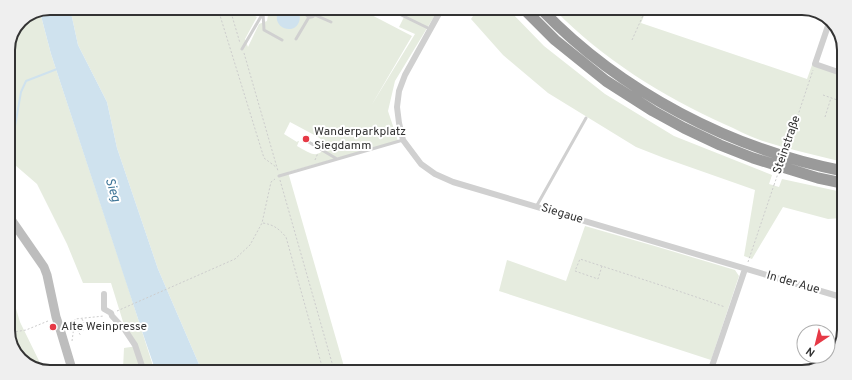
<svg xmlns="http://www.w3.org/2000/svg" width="852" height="380" viewBox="0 0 852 380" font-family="Overpass,sans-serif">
	<rect width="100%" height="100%" fill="#fff"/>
	<path fill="#e6ecdf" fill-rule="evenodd" d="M70,8L242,9L257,17L245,39L248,47L259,24L267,21L269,9H360L412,36L371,106L415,34L399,27L406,13L399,9L438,10L395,81L388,111L398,141L288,172L345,370L201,369L158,269L117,148L107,102L78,45ZM290,122L318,137L327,144C318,161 310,153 297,146L299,141H298L297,142L284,134Z
		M477,10H509L544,46L605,94L674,136L772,175L769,184L779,187L782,179L842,192V218L828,219L783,207L752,259L744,256L755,190L664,158L636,147L548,93L503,55L471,19Z
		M555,10L646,11L641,23L807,79L812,65L844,76L843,162C815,155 787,149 760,140C748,136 736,129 724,124C664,97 601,58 555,10Z
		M40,12L51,54L125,278L154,369H123L124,348L137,346L124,325L111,283H83L67,244L37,184L8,159V47L20,20Z
		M585,226L658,247L735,270L739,276L711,360L499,291L507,260L566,281Z
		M8,282L20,322L43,369H34L17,355L8,333Z"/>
	<path fill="#cfe2ee" d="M50,8H70L78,45L107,102L117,148L158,269L201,369H155L144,337L51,54L40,12Z
		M280,9L297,10C299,13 301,17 299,22C293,37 268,26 280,9Z"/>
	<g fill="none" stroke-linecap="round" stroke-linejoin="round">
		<path stroke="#cfe2ee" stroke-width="2" d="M8,135L15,126L21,92L26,81L57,69"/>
		<path stroke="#cdcdcd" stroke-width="1" stroke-dasharray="2 2" stroke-linecap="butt" d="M218,9L264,158L276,167
			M230,9L240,43
			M632,40L645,11
			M244,53L278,171
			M823,95L843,102
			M825,117L831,98
			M790,139L813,70
			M315,160L318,153
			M280,180L334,370
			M263,223C274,225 278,228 286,237L323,370
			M748,262L774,185
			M602,266L598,279L575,271L580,259C629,275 677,290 725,307
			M117,311L235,259L250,245L262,223L271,182L275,179
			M82,319L84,323
			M74,328H76L81,336
			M78,331L84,330
			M8,333L26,330L48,321
			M72,341L75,319L104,316"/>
		<path stroke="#d0d0d0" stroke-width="3" d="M265,9L263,13L264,30L282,40
			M305,9C304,20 317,20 316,9
			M389,9L430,29
			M315,15L331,22
			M296,39L309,17
			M242,49L263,13
			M307,141L337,159
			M279,176L403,140
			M536,207L586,118"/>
		<path stroke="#d0d0d0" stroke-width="6" d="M441,10L405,75L399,91L397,107L399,123L403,140L421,164L435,174L453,182L841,297
			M830,20L815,64L844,74
			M104,294V309L111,313L112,316L125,330L135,345L143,369
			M710,372L745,269"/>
		<path stroke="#bdbdbd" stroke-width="9" d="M8,215L44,267L47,275L56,317L60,329L72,369"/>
		<path stroke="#9a9a9a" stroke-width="11" d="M525,10L555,40L606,81L653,111L684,128L720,145L753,158L818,178L842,183
			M542,10C621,92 731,149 843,171"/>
		<path stroke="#cdcdcd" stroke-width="1" stroke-dasharray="2 2" stroke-linecap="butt" d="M774,185L790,139"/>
	</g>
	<g fill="#e63946" stroke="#fff" stroke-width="1.5">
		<circle cx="306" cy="139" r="4"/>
		<circle cx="53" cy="327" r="4"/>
	</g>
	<g text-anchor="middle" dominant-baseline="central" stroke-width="4" stroke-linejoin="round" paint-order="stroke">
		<g font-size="12" fill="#333" stroke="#fff" text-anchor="start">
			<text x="314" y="132">Wanderparkplatz<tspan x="314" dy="14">Siegdamm</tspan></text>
			<text x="61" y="327">Alte Weinpresse</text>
		</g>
		<g font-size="12" fill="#333" stroke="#fff">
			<text transform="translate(787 145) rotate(-71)">Steinstraße</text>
			<text transform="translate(562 214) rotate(17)">Siegaue</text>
			<text transform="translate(793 283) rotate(16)">In der Aue</text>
		</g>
		<g font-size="13" font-style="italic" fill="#3f7597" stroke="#fff">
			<text transform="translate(112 190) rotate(73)">Sieg</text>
		</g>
	</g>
	<path d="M0 0H852V380H0ZM50 15H802A35 35 0 0 1 837 50V330A35 35 0 0 1 802 365H50A35 35 0 0 1 15 330V50A35 35 0 0 1 50 15Z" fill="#efefef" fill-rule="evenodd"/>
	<path fill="none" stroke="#333" stroke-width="2" d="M50 15H802A35 35 0 0 1 837 50V330A35 35 0 0 1 802 365H50A35 35 0 0 1 15 330V50A35 35 0 0 1 50 15Z"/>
	<g transform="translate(816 344) rotate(215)"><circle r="19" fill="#ffffff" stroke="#adadad"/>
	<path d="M0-3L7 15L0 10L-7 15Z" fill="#e63946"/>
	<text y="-6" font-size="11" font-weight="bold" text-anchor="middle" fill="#333333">N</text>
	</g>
</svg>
